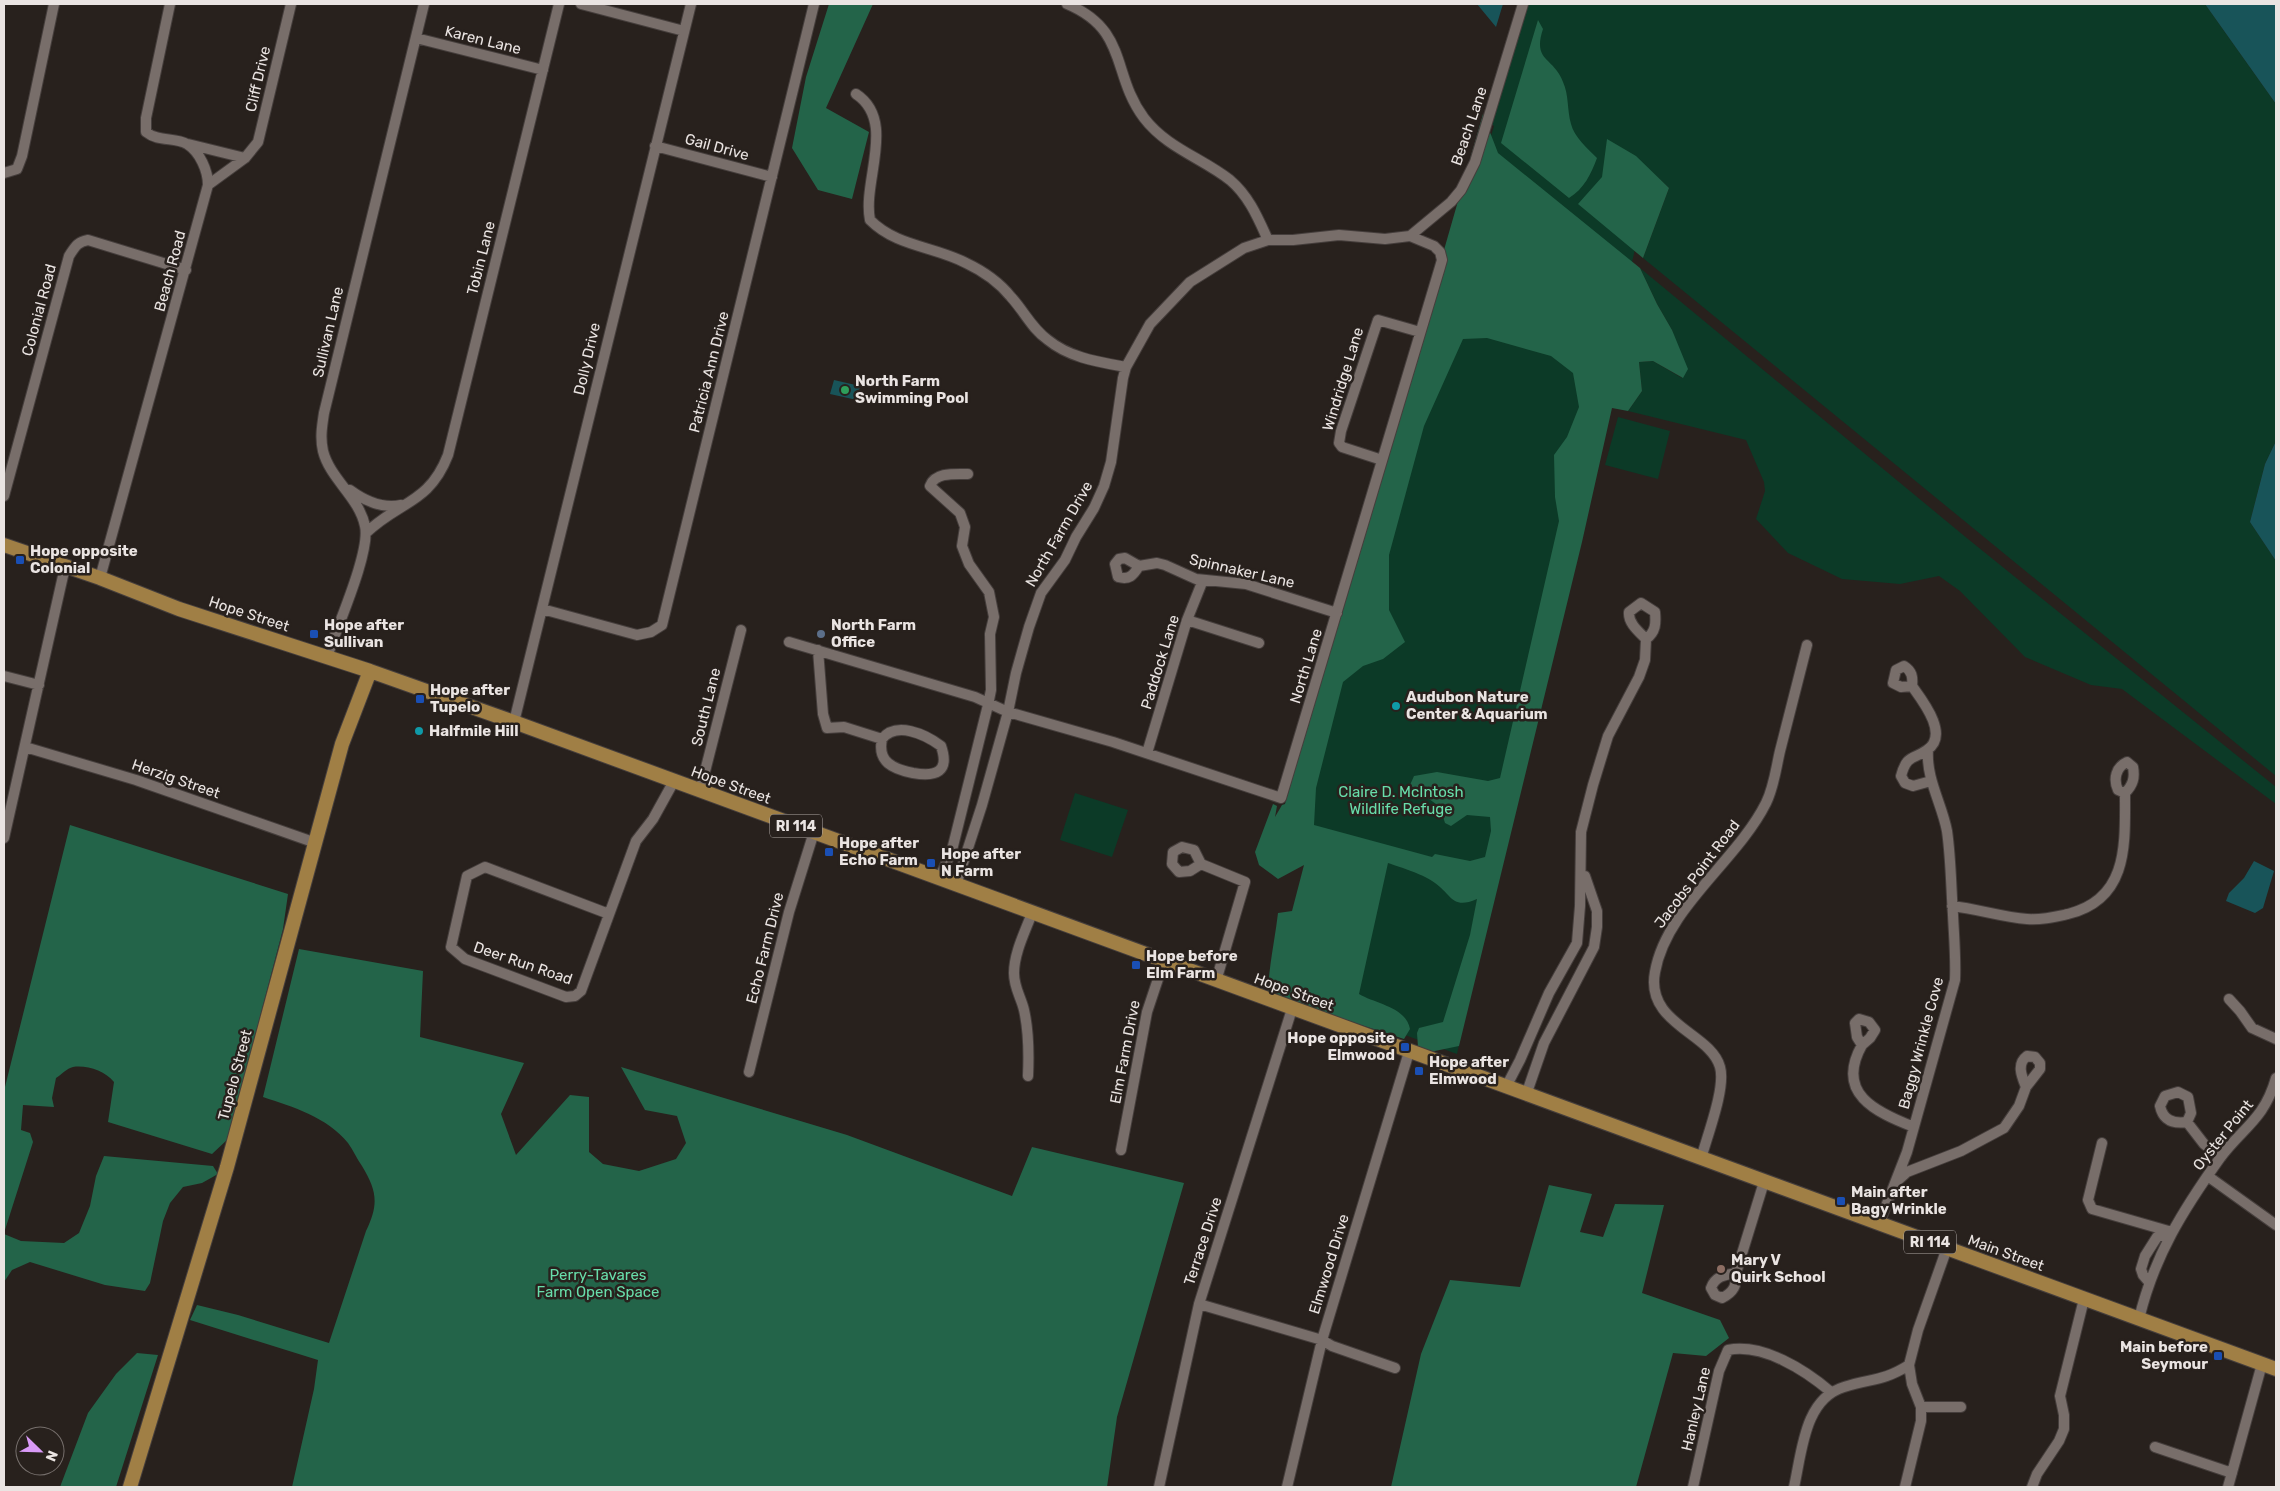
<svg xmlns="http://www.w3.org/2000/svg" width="2280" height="1491" viewBox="0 0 2280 1491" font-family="Rubik,sans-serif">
	<rect width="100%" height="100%" fill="#28211d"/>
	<path fill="#0c3a27" d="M1522,4H2205L2276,104V441L2265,464L2250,522L2276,561V776L1643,258L1669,188L1652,172L1457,1054L1276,988L1306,862L1272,851L1494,126L1486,119Z
		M1640,268L1968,539L2276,787V804L2122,689L2091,685L2025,657L1960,591L1939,576L1900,584L1842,579L1788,553L1756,519L1765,491L1764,482L1746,440L1628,411L1642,391L1639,362L1653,361L1682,378L1672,330L1657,304Z
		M1618,417L1670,431L1658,479L1605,465Z
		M1075,793L1128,810L1112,857L1060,840Z"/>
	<path fill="#236449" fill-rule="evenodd" d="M829,4H873L826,108L869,132L852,199L818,190L792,148L806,77Z
		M1538,20L1543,29C1532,62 1554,57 1563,82C1569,95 1567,110 1571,124C1574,137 1588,149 1597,158C1591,174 1584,189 1569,198L1501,143Z
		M1483,114L1498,153L1640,268L1657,304L1672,330L1688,369L1683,378L1653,361L1639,362L1642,391L1628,411L1612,408L1582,542L1459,1046L1430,1052L1418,1047L1417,1033L1419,1028L1443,1022L1470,935L1477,899C1452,910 1452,895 1435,883C1425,875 1400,867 1388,863L1359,994C1376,1004 1406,1007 1410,1029L1404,1039L1337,1017L1268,991C1269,965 1275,939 1278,913L1292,911L1304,865L1278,879L1259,865L1255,852L1273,804L1277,806L1275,817L1282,805L1285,804ZM1487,338L1551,356L1573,373L1579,407L1567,437L1554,455L1555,497L1559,521L1500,778L1488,781L1437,772L1414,776L1410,785L1440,807L1445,823L1451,826L1467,815L1490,817L1491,831L1485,857L1470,861L1435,854L1432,857L1314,825L1316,788L1343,682L1363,666L1383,659L1405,642L1389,610V555L1424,426L1463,339Z
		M1607,139L1636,156L1669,188L1643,258L1578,204L1602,177Z
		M70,825L288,894L283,929L228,1139L212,1154L108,1122L114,1082C105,1071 87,1065 73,1067C67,1068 61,1075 56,1078L52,1098L54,1107L23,1105L21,1130L30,1133L33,1142L4,1233V1091Z
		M299,949L423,971L420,1037L524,1063L501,1114L516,1155L570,1095L589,1097V1152L603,1164L639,1171L676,1159L686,1143L677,1116L645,1110L621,1067L847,1135L1012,1196L1032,1147L1184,1183L1117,1417L1107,1487H292L314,1389L318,1360L190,1320L197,1305L238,1315L329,1343L366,1231C379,1204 377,1191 362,1166C357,1159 353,1150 348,1143C327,1117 293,1107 263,1097Z
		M104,1156L213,1166L218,1174L202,1183L183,1187L170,1203L163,1221L150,1283L145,1291L105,1285L30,1262L12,1270L4,1282V1234L21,1241L64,1243L79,1233L90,1206L96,1176Z
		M1549,1185L1592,1194L1580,1232L1603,1237L1615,1204L1664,1205L1642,1293L1720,1320L1729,1338L1706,1356L1673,1353L1636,1487H1391L1421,1354L1450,1280L1520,1287Z
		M137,1353L158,1355L116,1487H60L88,1413L116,1374Z"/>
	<path fill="#185459" d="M1477,4H1503L1496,27Z
		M2205,4H2276V104Z
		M834,380L860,386L857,400L830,394Z
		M2276,441V561L2250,522L2265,464Z
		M2254,861L2274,871L2263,908L2255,913L2226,901L2229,893L2244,878Z"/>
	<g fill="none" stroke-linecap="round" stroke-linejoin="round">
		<g stroke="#453e3c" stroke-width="12">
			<path id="minor" d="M581,4L684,31
				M1067,4C1129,30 1111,74 1144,118C1167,148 1202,158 1230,180C1249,196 1258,218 1268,240
				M416,38L543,70
				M856,94C897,121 862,181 870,220C897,247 934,246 966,263C983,271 999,282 1011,297C1024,311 1032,329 1048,340C1070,358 1099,362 1126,367
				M188,144L245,158
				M655,146L772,177
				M4,173L17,169L22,156L54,4
				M208,185L245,158L258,142L291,4
				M1410,236L1451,202L1461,190L1475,162L1523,4
				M1382,460L1342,447L1339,443L1341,431L1378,320L1420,332
				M350,490C365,501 382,509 401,505
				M4,496L69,256C75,247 77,242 88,240L186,270
				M366,533C399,501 429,504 448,455L559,4
				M1125,558L1139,566C1133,576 1129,580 1118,577L1115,564L1119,559Z
				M1139,566L1157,563L1165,565L1196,579L1246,584L1337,613
				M100,578L208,185C208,171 200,152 187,144C175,137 158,142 146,132V118L170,4
				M542,609L637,635L651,632L662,625L814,4
				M1187,620L1259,643
				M789,642L975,697L1008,712L1113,742L1281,798L1440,267L1442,260L1440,252L1434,246L1410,236L1385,239L1339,235L1293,240H1268L1244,248L1190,282L1150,324L1126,367L1123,378L1111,462L1104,486L1094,508L1076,537L1065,560L1041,593L1029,627L1016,673L1008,712L982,805L956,885
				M818,650L823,714L827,728L844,727L882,739C896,721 925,734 941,746C950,772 936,777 913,773C893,769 877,762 882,739
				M327,657C336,629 371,552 365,526C359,497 330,479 323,451C320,438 322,426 324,413L424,4
				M1904,666C1912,671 1913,677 1912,686L1901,687L1893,683L1896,670Z
				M4,676L39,685
				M1912,686C1922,700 1950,735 1927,750C1913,760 1907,754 1901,776L1905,783L1913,786L1931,781
				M514,722L691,4
				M25,747L136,780L316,843
				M1147,753L1187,620L1203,580
				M700,791L741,630
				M4,838L65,567
				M1201,864L1190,871L1179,872L1172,864L1173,852L1182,847L1194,850L1201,864L1245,882L1216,981
				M939,879L952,850L988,705L991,690L990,634L994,617L989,592L969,564L962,546L965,527L960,513L930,486C935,472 955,474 968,474
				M1952,906C1978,909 2002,917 2027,919C2042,920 2054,917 2068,914C2129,899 2125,844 2125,793C2133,785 2135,778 2133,767L2127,762C2116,767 2113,779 2118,790L2125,793
				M609,914L485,867L467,876L451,947L465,959L566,997L575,996L581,991L636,841L653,819L674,781
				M2229,999L2240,1011L2252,1028L2276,1039
				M1859,1019L1869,1022L1875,1030L1870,1038L1862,1045L1857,1037L1855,1023Z
				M1862,1045C1835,1093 1875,1112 1914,1127
				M2027,1056L2035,1057L2040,1063V1069L2026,1087C2022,1077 2016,1064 2027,1056Z
				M749,1072L789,912L814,832
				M1028,1076C1029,1054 1029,1032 1024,1010C1021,997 1014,988 1014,973C1014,953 1025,932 1032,913
				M1506,1087L1520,1060L1549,993L1577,943L1580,906L1581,832L1593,785L1608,736L1639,677L1645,660L1646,639C1638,631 1628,623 1629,612L1641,603L1655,612C1656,623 1656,632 1646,639
				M1526,1095L1544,1043L1594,947L1597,927V911L1585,876
				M2187,1122L2191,1113L2188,1097L2178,1092L2165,1096L2160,1106C2163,1120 2173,1124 2187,1122L2204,1144L2221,1157
				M2102,1143L2088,1200L2092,1209L2172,1232
				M1121,1150L1147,1012L1164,961
				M1701,1159C1707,1136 1726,1088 1720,1067C1711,1033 1645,1024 1655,972C1666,908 1737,861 1766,803C1774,787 1776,768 1780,751C1789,716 1798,680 1807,645
				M2209,1177L2276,1225
				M1897,1181L1907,1172L1961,1151L2004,1128L2019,1106L2026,1087
				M1879,1224L1907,1152L1955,980C1956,958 1954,937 1953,915C1951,887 1951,859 1947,831C1942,804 1926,779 1928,750
				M1736,1273C1737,1285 1734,1292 1722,1298L1715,1295L1711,1288C1715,1276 1725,1275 1736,1273L1764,1182
				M2149,1282L2143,1275L2141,1269L2145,1256L2157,1237L2172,1232
				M1199,1304L1322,1340L1332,1346L1395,1368
				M2139,1319C2154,1256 2183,1210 2220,1158C2243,1127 2264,1120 2276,1078
				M1921,1407H1961
				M2155,1447L2232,1473
				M1159,1487L1199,1304L1292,1009
				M1287,1487L1322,1340L1409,1052
				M1693,1487L1719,1371L1728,1350C1763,1343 1805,1370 1831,1392
				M1794,1487C1802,1452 1804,1399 1844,1387C1871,1378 1882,1382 1909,1365
				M1905,1487L1921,1421V1407L1912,1384L1909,1365L1918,1330L1947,1248
				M2032,1487L2037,1474L2059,1441L2064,1429V1415L2060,1396L2084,1299
				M2228,1487L2262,1364"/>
		</g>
		<g stroke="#453e3c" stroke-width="16">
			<path id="major" d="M4,545L100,578L179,609L370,671L514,722L2276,1369
				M130,1487L227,1167L342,744L370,671"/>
		</g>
		<use href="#minor" stroke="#786e6a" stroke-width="10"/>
		<use href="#major" stroke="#a07f45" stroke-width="14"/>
	</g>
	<circle fill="#2e9e5b" stroke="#28211d" stroke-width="2" cx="845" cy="390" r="5"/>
	<g fill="#1a4fb4" stroke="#28211d" stroke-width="2">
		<rect x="15" y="555" width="10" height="10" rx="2.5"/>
		<rect x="309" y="629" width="10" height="10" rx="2.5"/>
		<rect x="415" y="694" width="10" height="10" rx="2.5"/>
		<rect x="824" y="847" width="10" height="10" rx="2.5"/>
		<rect x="926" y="858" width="10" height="10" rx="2.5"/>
		<rect x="1131" y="960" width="10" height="10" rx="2.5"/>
		<rect x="1400" y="1042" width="10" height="10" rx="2.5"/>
		<rect x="1414" y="1066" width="10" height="10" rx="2.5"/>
		<rect x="1836" y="1196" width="10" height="10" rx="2.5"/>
		<rect x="2213" y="1351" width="10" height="10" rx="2.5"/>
	</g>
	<circle fill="#5c6f8a" stroke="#28211d" stroke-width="2" cx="821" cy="634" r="5"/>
	<g fill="#0f9aa8" stroke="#28211d" stroke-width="2">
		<circle cx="1396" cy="706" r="5"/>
		<circle cx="419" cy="731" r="5"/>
	</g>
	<circle fill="#8d6e63" stroke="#28211d" stroke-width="2" cx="1721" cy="1269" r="5"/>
	<g text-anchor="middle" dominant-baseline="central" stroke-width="5" stroke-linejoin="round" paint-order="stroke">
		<g fill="#28211d" stroke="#b0aaa7" stroke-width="1">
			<rect x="770" y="814.5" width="52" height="23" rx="4"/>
			<rect x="1904" y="1230.5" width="52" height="23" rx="4"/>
		</g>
		<g font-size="14" font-weight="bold" fill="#eae4e2">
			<text x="796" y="826">RI 114</text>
			<text x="1930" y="1242">RI 114</text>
		</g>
		<g font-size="15" fill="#eae4e2" stroke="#28211d">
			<text transform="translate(483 40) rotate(14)">Karen Lane</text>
			<text transform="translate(258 79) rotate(-77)">Cliff Drive</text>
			<text transform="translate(1469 126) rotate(-71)">Beach Lane</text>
			<text transform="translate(717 147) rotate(15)">Gail Drive</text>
			<text transform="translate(481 258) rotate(-76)">Tobin Lane</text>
			<text transform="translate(170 271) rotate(-75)">Beach Road</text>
			<text transform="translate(39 310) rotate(-75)">Colonial Road</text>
			<text transform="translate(328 332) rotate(-77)">Sullivan Lane</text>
			<text transform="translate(587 359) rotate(-77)">Dolly Drive</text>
			<text transform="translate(709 372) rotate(-76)">Patricia Ann Drive</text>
			<text transform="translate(1343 379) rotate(-73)">Windridge Lane</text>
			<text transform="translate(1059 534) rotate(-60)">North Farm Drive</text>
			<text transform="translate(1242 571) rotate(13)">Spinnaker Lane</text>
			<text transform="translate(249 614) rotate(18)">Hope Street</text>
			<text transform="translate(1160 662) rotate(-73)">Paddock Lane</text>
			<text transform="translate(1306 666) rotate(-73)">North Lane</text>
			<text transform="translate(706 707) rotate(-76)">South Lane</text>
			<text transform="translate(176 779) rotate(19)">Herzig Street</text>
			<text transform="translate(731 785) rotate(20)">Hope Street</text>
			<text transform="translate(1697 874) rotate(-53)">Jacobs Point Road</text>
			<text transform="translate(765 948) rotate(-76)">Echo Farm Drive</text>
			<text transform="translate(523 963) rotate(19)">Deer Run Road</text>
			<text transform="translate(1294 992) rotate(20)">Hope Street</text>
			<text transform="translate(1921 1043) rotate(-75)">Baggy Wrinkle Cove</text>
			<text transform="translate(1125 1052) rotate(-79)">Elm Farm Drive</text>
			<text transform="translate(235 1075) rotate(-75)">Tupelo Street</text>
			<text transform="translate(2223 1135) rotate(-51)">Oyster Point</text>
			<text transform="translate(1203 1241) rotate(-72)">Terrace Drive</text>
			<text transform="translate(2006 1253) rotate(20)">Main Street</text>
			<text transform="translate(1329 1264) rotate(-73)">Elmwood Drive</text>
			<text transform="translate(1696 1409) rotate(-77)">Hanley Lane</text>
		</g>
		<g font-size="15" font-weight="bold" fill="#eae4e2" stroke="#28211d" text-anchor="start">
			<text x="855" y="381">North Farm<tspan x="855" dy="17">Swimming Pool</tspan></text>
			<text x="30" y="551">Hope opposite<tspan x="30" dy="17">Colonial</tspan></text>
			<text x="324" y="625">Hope after<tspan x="324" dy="17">Sullivan</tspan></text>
			<text x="831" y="625">North Farm<tspan x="831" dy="17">Office</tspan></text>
			<text x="430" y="690">Hope after<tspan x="430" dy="17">Tupelo</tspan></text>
			<text x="1406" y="697">Audubon Nature<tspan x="1406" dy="17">Center &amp; Aquarium</tspan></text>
			<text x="429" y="731">Halfmile Hill</text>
			<text x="839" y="843">Hope after<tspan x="839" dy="17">Echo Farm</tspan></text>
			<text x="941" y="854">Hope after<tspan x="941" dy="17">N Farm</tspan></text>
			<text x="1146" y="956">Hope before<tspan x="1146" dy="17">Elm Farm</tspan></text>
			<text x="1395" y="1038" text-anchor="end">Hope opposite<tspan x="1395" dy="17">Elmwood</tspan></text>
			<text x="1429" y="1062">Hope after<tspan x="1429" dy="17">Elmwood</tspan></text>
			<text x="1851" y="1192">Main after<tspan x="1851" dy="17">Bagy Wrinkle</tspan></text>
			<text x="1731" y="1260">Mary V<tspan x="1731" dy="17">Quirk School</tspan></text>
			<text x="2208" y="1347" text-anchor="end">Main before<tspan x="2208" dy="17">Seymour</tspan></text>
		</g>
		<g font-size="15" fill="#68ddaa" stroke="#28211d">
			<text x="1401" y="792">Claire D. McIntosh<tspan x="1401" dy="17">Wildlife Refuge</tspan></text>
			<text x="598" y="1275">Perry-Tavares<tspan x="598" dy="17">Farm Open Space</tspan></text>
		</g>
	</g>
	<rect width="2280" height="1491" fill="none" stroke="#eae4e2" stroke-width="10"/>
	<g transform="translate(40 1451) rotate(113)"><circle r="24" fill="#28211d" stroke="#766f6c"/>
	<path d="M0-4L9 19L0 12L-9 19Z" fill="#d99af7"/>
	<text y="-8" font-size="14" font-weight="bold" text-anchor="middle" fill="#eae4e2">N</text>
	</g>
</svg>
